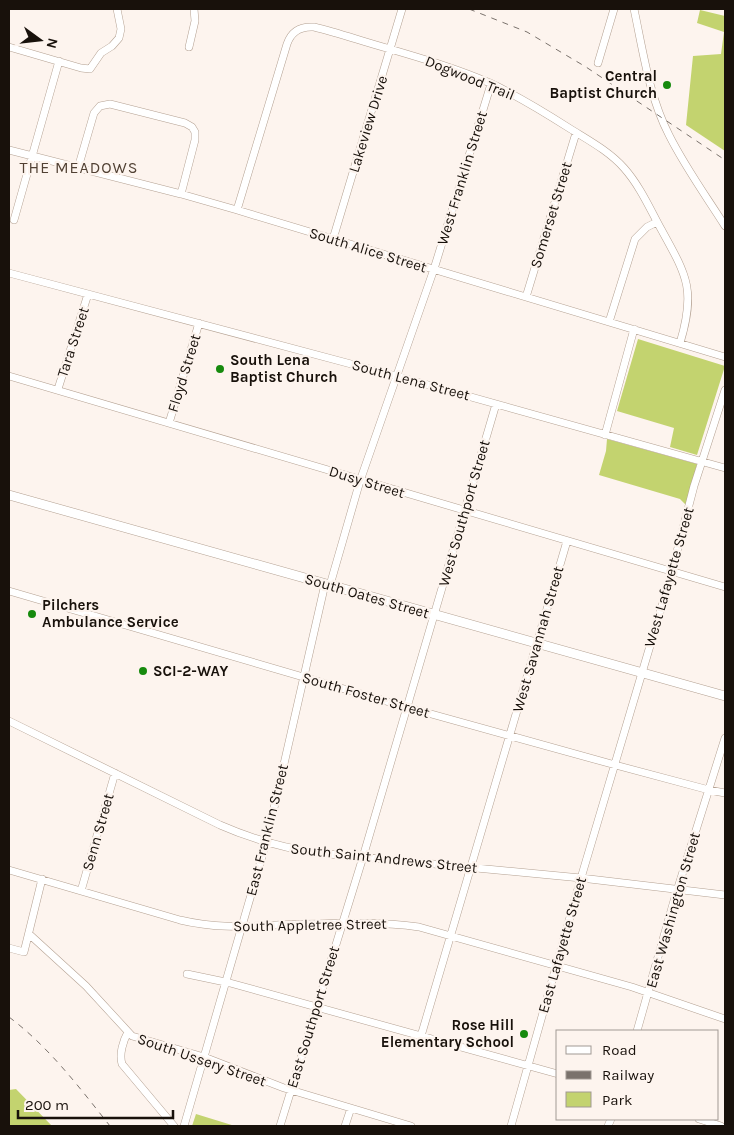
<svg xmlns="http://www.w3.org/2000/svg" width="734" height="1135" viewBox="0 0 734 1135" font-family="Karla,sans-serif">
	<rect width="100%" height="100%" fill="#fdf4ee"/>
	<path fill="#c3d36f" d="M700,10L725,16V151L686,125L693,56L721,54L724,32L697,23Z
		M638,339L725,366L697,455L670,447L674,428L617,411Z
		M607,439L697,464L686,505L680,499L599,475L606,451Z
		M16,1089L52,1126H9V1090Z
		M196,1114L235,1126H192Z"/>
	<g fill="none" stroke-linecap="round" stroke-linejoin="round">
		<g stroke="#b4a192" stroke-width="8">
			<path id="minor" d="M634,9C643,51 649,96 669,135C685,167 706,196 725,226
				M9,47L81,68L90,69L101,53L112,46L119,38L121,29L117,9
				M189,47L195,21L194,9
				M598,63L614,9
				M9,150L181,194L237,210L725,357
				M78,168L94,113L100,106L110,104L185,123L192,127L195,132V140L181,194
				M237,210L287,44C291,32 300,26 314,27C339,33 364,42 390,49C424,59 458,69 490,83C518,96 544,112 569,128C588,140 609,151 624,168C640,186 650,209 661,229C687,276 696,290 680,343
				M14,220L59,61
				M333,239L402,9
				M9,273L396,376L725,468
				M526,297L576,133
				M609,322L635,239L647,227L657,222
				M9,376L725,587
				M58,389L88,294
				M169,423L199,323
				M605,435L634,329
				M330,585L360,481L434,269L491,84
				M9,591L406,707L619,766L709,790L725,793
				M9,721L220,825C252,839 283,848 318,853L581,878L725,895
				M9,870L180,920C213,928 244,927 276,925C324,924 372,920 419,927L632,987L725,1019
				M81,891L115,773
				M29,934L86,986L132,1036L204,1057L284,1088L411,1126
				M9,948L24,952L42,879
				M187,974L230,983L558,1074
				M637,1031L675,897L725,738
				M128,1032C123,1041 119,1054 122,1064L174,1126
				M421,1036L567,541
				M699,1119L721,1126
				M184,1126L266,843L325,584
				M280,1126L363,857L496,404
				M345,1126L351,1108
				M511,1126L581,878L669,582L694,486L725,390
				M608,1126L611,1119"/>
		</g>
		<g stroke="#b4a192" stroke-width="10">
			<path id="major" d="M9,495L725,696"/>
		</g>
		<use href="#minor" stroke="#fff" stroke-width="7"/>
		<use href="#major" stroke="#fff" stroke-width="9"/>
		<path stroke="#7a726c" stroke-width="1" stroke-dasharray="6 6" stroke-linecap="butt" d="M469,9L527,32L586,67L725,160
			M9,1017C49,1047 79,1087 110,1126"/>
	</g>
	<g fill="#168a0d" stroke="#fdf4ee" stroke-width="2">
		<circle cx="667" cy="85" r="5"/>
		<circle cx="220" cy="369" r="5"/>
		<circle cx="32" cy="614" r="5"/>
		<circle cx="143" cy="671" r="5"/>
		<circle cx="524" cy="1034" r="5"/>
	</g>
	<g text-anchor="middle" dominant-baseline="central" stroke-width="4.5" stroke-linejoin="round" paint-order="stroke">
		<g font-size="15" font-weight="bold" fill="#18110b" stroke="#fdf4ee" text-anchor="start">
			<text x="657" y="76" text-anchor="end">Central<tspan x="657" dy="17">Baptist Church</tspan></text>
			<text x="230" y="360">South Lena<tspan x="230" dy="17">Baptist Church</tspan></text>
			<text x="42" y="605">Pilchers<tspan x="42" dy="17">Ambulance Service</tspan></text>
			<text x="153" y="671">SCI-2-WAY</text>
			<text x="514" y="1025" text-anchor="end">Rose Hill<tspan x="514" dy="17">Elementary School</tspan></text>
		</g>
		<g font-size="15" fill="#18110b" stroke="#fdf4ee">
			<text transform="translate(470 78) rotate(22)">Dogwood Trail</text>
			<text transform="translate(368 124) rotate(-73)">Lakeview Drive</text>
			<text transform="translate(462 178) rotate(-73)">West Franklin Street</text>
			<text transform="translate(551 215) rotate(-73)">Somerset Street</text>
			<text transform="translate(368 250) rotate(17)">South Alice Street</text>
			<text transform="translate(73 342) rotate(-72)">Tara Street</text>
			<text transform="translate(184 373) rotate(-73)">Floyd Street</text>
			<text transform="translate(411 380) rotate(15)">South Lena Street</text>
			<text transform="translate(367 482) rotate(17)">Dusy Street</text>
			<text transform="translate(464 513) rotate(-74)">West Southport Street</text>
			<text transform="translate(669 577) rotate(-74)">West Lafayette Street</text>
			<text transform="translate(367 596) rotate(16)">South Oates Street</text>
			<text transform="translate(538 639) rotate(-74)">West Savannah Street</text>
			<text transform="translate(366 695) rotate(16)">South Foster Street</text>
			<text transform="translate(267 830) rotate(-76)">East Franklin Street</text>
			<text transform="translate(98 832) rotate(-74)">Senn Street</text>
			<text transform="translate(384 858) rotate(6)">South Saint Andrews Street</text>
			<text transform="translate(673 910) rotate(-74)">East Washington Street</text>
			<text transform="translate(310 925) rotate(-1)">South Appletree Street</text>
			<text transform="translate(562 945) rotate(-74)">East Lafayette Street</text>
			<text transform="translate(313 1017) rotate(-73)">East Southport Street</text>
			<text transform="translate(202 1060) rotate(19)">South Ussery Street</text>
		</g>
		<g font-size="16" letter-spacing="1" fill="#514134" stroke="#fdf4ee">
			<text x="79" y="167">THE MEADOWS</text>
		</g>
	</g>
	<rect width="734" height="1135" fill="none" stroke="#18110b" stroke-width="20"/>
	<rect x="556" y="1030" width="162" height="90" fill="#fdf4ee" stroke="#a19993"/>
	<rect x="566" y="1046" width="25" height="8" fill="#ffffff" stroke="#a19993"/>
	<text x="602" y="1055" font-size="15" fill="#18110b">Road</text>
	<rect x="566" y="1071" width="25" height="8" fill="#7a726c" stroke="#a19993"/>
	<text x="602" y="1080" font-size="15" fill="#18110b">Railway</text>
	<rect x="566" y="1092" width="25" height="15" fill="#c3d36f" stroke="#a19993"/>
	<text x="602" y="1105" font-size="15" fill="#18110b">Park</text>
	<g transform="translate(40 40) rotate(105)" stroke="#fdf4ee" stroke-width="4" paint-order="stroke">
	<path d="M0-4L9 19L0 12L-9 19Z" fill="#18110b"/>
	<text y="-8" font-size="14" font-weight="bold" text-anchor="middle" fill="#18110b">N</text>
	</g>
	<path d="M18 1110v8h155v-8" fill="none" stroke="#18110b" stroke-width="2.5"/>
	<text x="25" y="1110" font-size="15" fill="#18110b" stroke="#fdf4ee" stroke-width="4" paint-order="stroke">200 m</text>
</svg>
